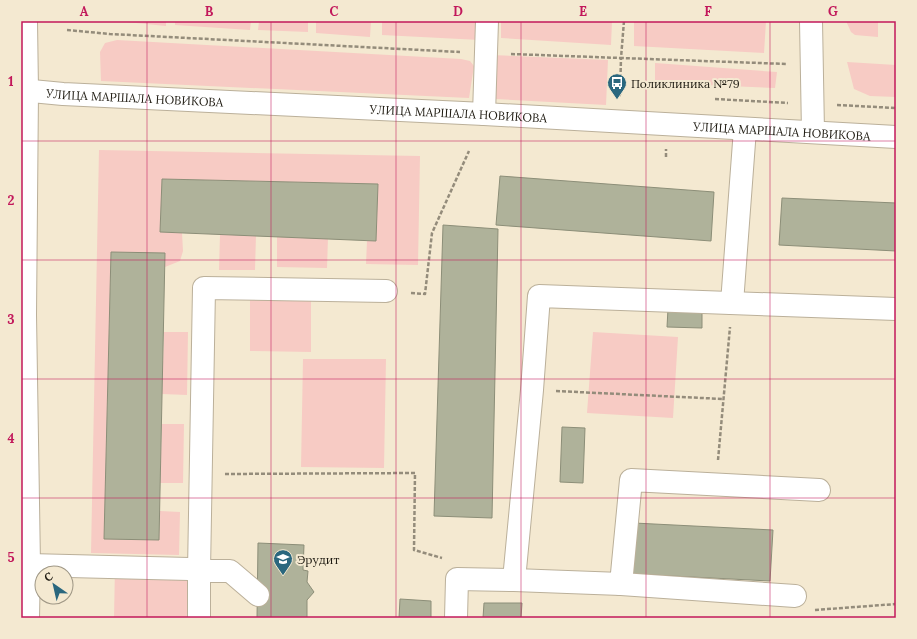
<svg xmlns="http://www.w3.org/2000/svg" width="917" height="639" viewBox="0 0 917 639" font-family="Lora,serif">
	<rect width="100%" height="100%" fill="#f4e9d1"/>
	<path fill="#f7cbc4" d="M116,21H166V26Z
		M175,21H251L250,30L175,25Z
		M259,21H308V32L258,30Z
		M316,21H371L370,37L316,33Z
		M382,21H480V40L382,35Z
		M501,21H612L611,45L501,38Z
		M634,21H766L764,53L634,46Z
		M846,21H878V37L855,35L851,32Z
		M117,40L461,59L470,61L474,66L469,98L101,81L100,52L105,43Z
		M491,55L608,60L606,105L496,99L490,84Z
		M847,62L896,65V97L870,96L854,89Z
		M655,63L777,72L775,88L655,83Z
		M99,150L420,156L418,265L366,264L367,241L376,240L378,184L162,179L160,232L182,233L183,251L180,261L165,267V253L111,252L104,539L159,540L160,511L180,512L179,555L91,553Z
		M220,235H256L255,270H219Z
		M277,237L328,238L327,268L277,267Z
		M250,300L311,301V352L250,351Z
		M164,332H188L187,395L162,394Z
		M593,332L678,337L673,418L587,413Z
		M303,359H386L384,468L301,467Z
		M162,424H184L183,483H160Z
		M115,567L189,569L188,618H114Z"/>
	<path fill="#afb29a" stroke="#8c8e78" d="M500,176L714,192L711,241L496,225Z
		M162,179L378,184L376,241L160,232Z
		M782,198L896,203V251L779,245Z
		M443,225L498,229L492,518L434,516Z
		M111,252L165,253L159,540L104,539Z
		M668,309L702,310V328L667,327Z
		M562,427L585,428L583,483L560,482Z
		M634,523L773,530L770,581L632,574Z
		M258,543L304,545L303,570L308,571L307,582L314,592L307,600V618H257Z
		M400,599L431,601V618H399Z
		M484,603H522L521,618H483Z"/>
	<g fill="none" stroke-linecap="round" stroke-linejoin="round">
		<g stroke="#bbb09a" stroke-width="24">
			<g id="minor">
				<path d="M26,21L27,91L25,315L29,565L28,618"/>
				<path d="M811,21L813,132"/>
				<path id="s1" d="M21,90L63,94L484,114L896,137"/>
				<path d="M484,114L487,21"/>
				<path d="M732,303L745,129"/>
				<path d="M819,490L631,480L621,584L514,580L532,390L539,296L896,309"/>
				<path d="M29,565L189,569L199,571L204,288L386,291"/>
				<path d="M621,584L795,596"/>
				<path d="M199,618V571H230L258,595"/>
				<path d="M456,618L457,579L514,580"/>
			</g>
		</g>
		<path stroke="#948c7b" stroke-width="2.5" stroke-dasharray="4 2" stroke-linecap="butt" d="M624,21L621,58L787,64
			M67,30L110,34L460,52
			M511,54L621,58L620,95H622
			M715,99L788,103
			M837,105L896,108
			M666,157V149
			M411,293L425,294L432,233L469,151
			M556,391L723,399
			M718,460L730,327
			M225,474L415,473L414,550L442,558
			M815,610L896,604"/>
		<use href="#minor" stroke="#fff" stroke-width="22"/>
	</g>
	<path fill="none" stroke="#c2185b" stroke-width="1" stroke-opacity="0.55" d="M147,21V618M271,21V618M396,21V618M521,21V618M646,21V618M770,21V618M21,141H896M21,260H896M21,379H896M21,498H896"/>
	<defs>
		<g id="bus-pin" transform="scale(1)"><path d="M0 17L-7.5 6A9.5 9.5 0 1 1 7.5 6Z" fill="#2a677e" stroke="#f4e9d1"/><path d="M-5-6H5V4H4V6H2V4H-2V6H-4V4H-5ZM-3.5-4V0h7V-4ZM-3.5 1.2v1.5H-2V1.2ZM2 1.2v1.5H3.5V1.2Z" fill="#fff"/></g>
		<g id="school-pin" transform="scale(1)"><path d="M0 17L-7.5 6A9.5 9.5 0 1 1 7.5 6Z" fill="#2a677e" stroke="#f4e9d1"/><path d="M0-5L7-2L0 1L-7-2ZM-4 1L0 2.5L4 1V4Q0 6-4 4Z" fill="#fff"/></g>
	</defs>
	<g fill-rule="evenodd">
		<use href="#bus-pin" x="617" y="83"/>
		<use href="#school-pin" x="283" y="559"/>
	</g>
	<g text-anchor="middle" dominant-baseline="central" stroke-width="4" stroke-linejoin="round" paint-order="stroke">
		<g font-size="12" fill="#1f1b12" stroke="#f4e9d1" text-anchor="start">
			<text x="631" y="83">Поликлиника №79</text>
			<text x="297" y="559">Эрудит</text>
		</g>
		<g font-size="12" fill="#1f1b12" stroke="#f4e9d1">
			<text stroke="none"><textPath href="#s1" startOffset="114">УЛИЦА МАРШАЛА НОВИКОВА</textPath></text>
			<text stroke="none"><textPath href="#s1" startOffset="438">УЛИЦА МАРШАЛА НОВИКОВА</textPath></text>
			<text stroke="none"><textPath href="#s1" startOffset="762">УЛИЦА МАРШАЛА НОВИКОВА</textPath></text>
		</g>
	</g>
	<rect width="917" height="639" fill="none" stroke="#f4e9d1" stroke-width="44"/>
	<g transform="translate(54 585) rotate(326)"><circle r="19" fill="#f4e9d1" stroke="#9f9785"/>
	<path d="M0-3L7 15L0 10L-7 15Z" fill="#2a677e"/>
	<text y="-6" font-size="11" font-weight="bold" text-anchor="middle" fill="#1f1b12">С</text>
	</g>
	<rect x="22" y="22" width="873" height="595" fill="none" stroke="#c2185b" stroke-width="1.5"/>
	<g font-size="13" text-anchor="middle" font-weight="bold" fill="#c2185b">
		<text x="84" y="16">A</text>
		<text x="209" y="16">B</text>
		<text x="334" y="16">C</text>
		<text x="458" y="16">D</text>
		<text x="583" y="16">E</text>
		<text x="708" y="16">F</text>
		<text x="833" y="16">G</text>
		<text x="11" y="86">1</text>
		<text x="11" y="205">2</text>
		<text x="11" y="324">3</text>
		<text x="11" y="443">4</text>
		<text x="11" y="562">5</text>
	</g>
</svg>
